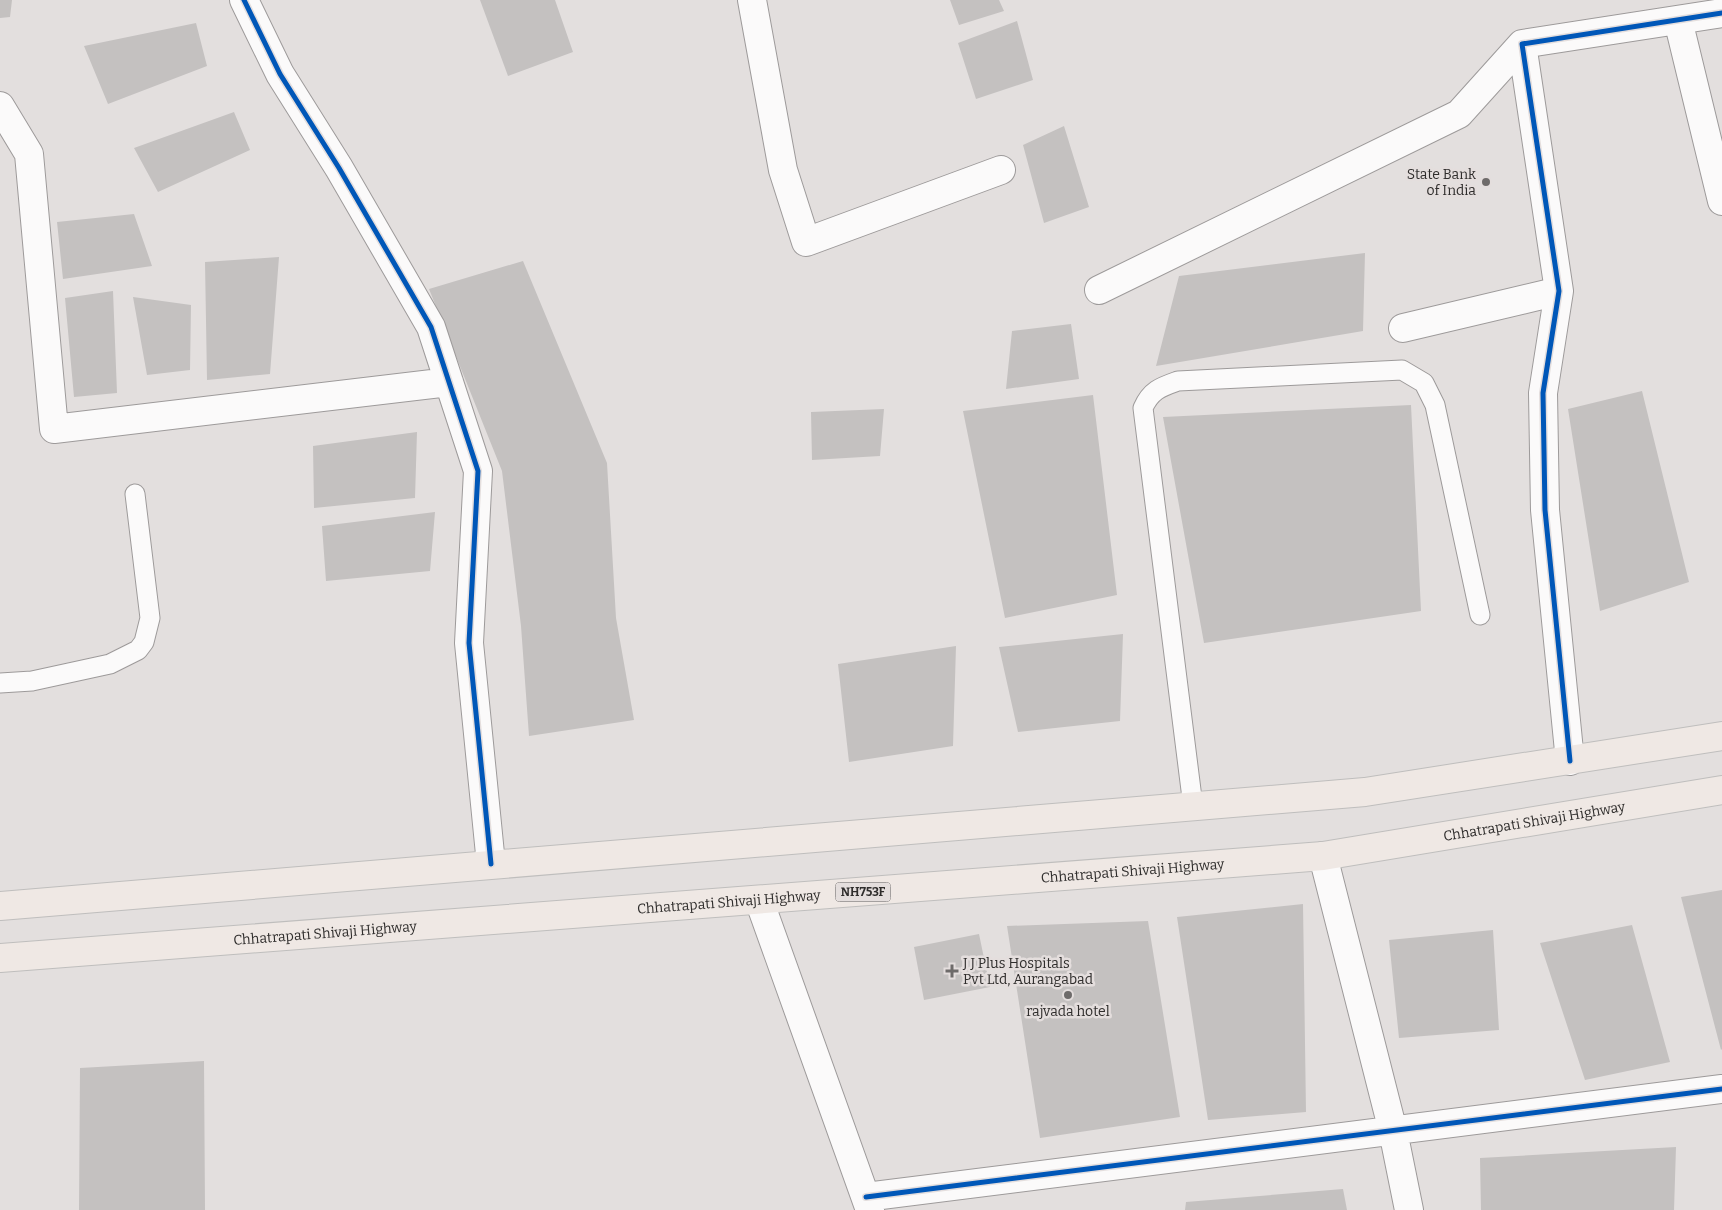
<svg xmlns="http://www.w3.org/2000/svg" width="1722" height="1210" viewBox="0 0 1722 1210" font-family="Bitter,serif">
	<rect width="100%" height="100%" fill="#e3dfde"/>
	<path fill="#c4c1c0" d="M0,0H12L10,17L0,18Z
		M480,0H555L573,52L508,76Z
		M950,0H999L1004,11L959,25Z
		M1017,21L1033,80L976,99L958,43Z
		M196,23L207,66L108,104L84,46Z
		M234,112L250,150L158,192L134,148Z
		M1064,126L1089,207L1044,223L1023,145Z
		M134,214L152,266L63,279L57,222Z
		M1365,253L1363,331L1156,366L1179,276Z
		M279,257L270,374L207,380L205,262Z
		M523,261L607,463L616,618L634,720L529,736L521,626L502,471L429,289Z
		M113,291L117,393L74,397L65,298Z
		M133,297L191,305L190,370L147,375Z
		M1071,324L1079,379L1006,389L1012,331Z
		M1642,391L1689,582L1600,611L1568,409Z
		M1093,395L1117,595L1005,618L963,411Z
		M1411,405L1421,611L1204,643L1163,417Z
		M884,409L880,456L812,460L811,412Z
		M417,432L415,498L314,508L313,446Z
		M435,512L430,571L326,581L322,526Z
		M1123,634L1120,721L1018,732L999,647Z
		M956,646L953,746L849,762L838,664Z
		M1722,890V1049L1721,1050L1681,897Z
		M1303,904L1306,1112L1208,1120L1177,917Z
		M1148,921L1180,1117L1040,1138L1007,926Z
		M1632,925L1670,1062L1585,1080L1540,943Z
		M1493,930L1499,1030L1399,1038L1389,940Z
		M979,934L990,987L924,1000L914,947Z
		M204,1061L205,1210H79L80,1068Z
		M1676,1147L1674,1210H1481L1480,1158Z
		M1343,1189L1347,1210H1185L1186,1202Z"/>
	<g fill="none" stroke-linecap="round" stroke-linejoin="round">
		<g stroke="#9d9a9a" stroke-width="21">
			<path id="lane" d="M0,683L32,681L110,664L138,650L144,642L150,618L135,494
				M1193,806L1143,408C1151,390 1161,387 1178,381L1402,370L1424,383L1435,405L1480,615"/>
		</g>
		<g stroke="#9d9a9a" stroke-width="30">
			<path id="street" d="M244,0L280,74L339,168L431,327L478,471L469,643L491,864
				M752,0L783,170L806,242L1001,170
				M1678,20L1722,201
				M0,106L29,154L54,429L449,382
				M1099,290L1459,114L1522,44
				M1403,328L1559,291
				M1570,761L1545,510L1543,393L1559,291L1522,44L1722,13
				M1323,856L1393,1131L1409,1210
				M759,900L870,1210
				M866,1197L1722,1089"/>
		</g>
		<g stroke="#bfbebd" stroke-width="30">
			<g id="highway">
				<path d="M0,906L1365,792L1722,736"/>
				<path id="s1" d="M0,958L1323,856L1722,790"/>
			</g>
		</g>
		<use href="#lane" stroke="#fbfafa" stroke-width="19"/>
		<use href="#street" stroke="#fbfafa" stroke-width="28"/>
		<use href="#highway" stroke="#efe8e4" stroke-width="28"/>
		<g stroke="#e4dedd" stroke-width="8">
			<path id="cycleway" d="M244,0L280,74L339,168L431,327L478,471L469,643L491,864
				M1570,761L1545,510L1543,393L1559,291L1522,44L1722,13
				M866,1197L1722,1089"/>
		</g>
		<use href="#cycleway" stroke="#0057b8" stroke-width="5"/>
	</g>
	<g fill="#6e6b6a" stroke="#e4dedd" stroke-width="2">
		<circle cx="1486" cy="182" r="5"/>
		<path d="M949.5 963.5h5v5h5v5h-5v5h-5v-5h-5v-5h5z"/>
		<circle cx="1068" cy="995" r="5"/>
	</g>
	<g text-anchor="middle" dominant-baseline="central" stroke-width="5" stroke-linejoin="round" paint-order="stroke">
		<rect fill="#e4dedd" stroke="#656261" stroke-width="1" x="835.5" y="882.5" width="55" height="19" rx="4"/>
		<g font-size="12" font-weight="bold" fill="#2f2d2c">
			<text x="863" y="892">NH753F</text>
		</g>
		<g font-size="14" fill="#2f2d2c" stroke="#e4dedd" text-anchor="end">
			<text x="1476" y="174">State Bank<tspan x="1476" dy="16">of India</tspan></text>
			<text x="963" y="963" text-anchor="start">J J Plus Hospitals<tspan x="963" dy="16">Pvt Ltd, Aurangabad</tspan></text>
			<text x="1068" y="1011" text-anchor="middle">rajvada hotel</text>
		</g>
		<g font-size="14" fill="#2f2d2c" stroke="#e4dedd">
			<text stroke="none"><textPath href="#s1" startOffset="1541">Chhatrapati Shivaji Highway</textPath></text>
			<text stroke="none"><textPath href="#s1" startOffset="1136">Chhatrapati Shivaji Highway</textPath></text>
			<text stroke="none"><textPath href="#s1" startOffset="731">Chhatrapati Shivaji Highway</textPath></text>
			<text stroke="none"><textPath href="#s1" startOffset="326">Chhatrapati Shivaji Highway</textPath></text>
		</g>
	</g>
</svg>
